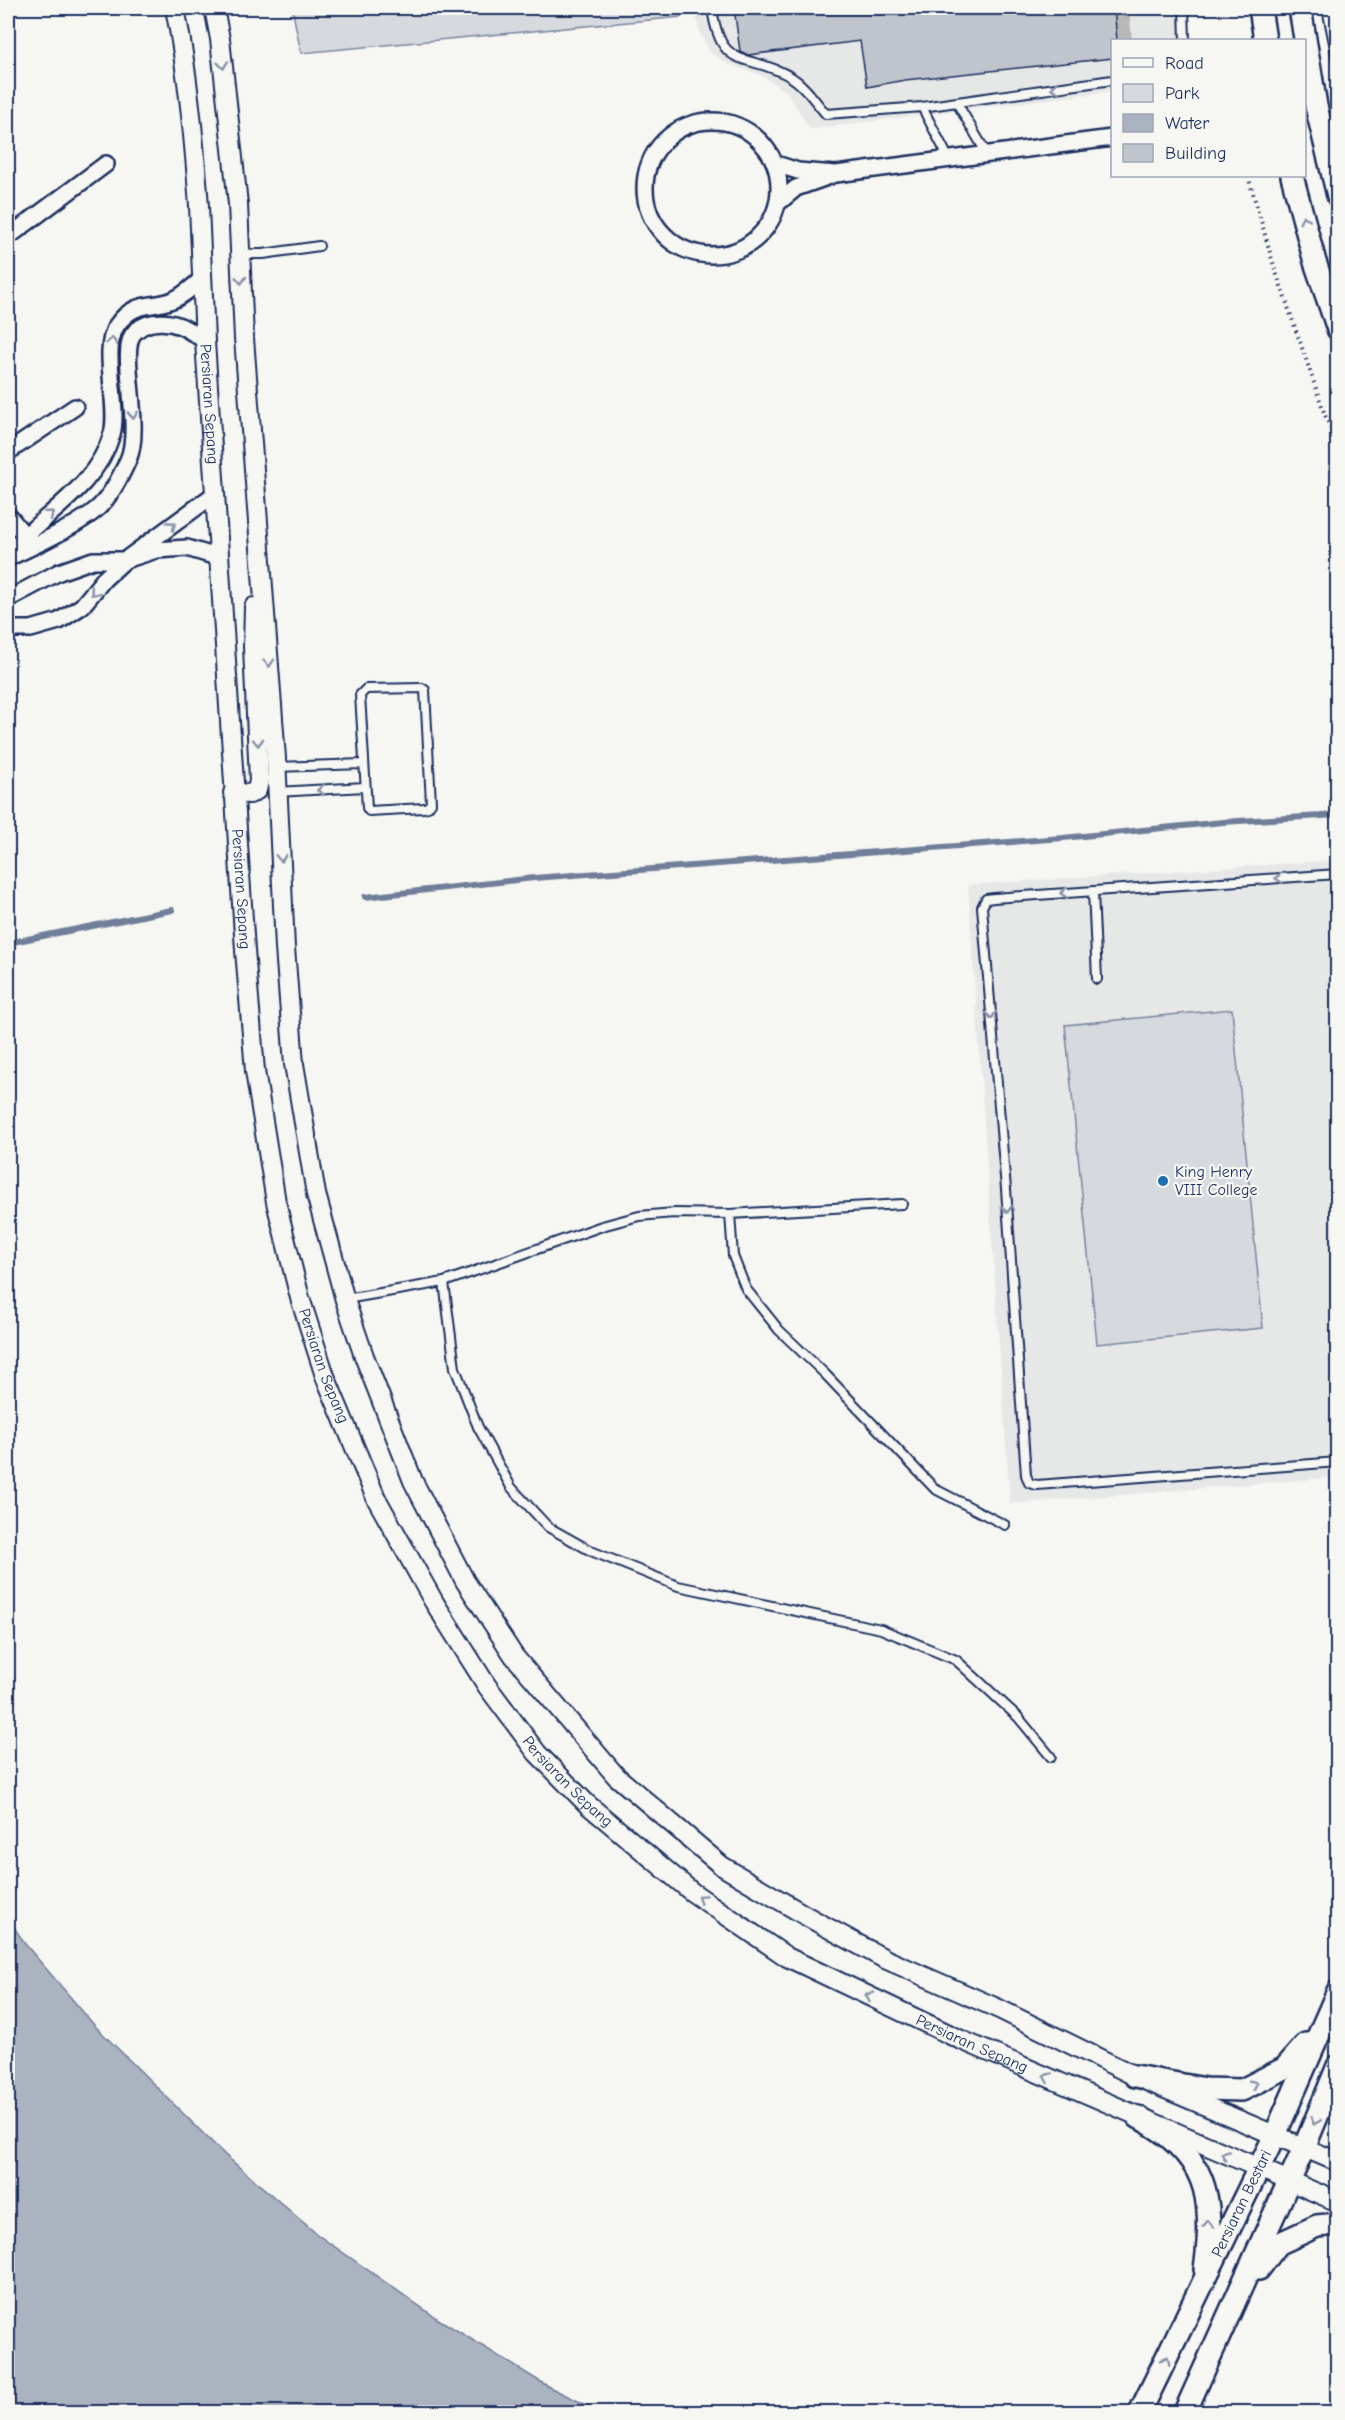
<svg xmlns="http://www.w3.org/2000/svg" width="1345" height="2420" viewBox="0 0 1345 2420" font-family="'Comic Neue',sans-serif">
	<rect width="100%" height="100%" fill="#f6f6f2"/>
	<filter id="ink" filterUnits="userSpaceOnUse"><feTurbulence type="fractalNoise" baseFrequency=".0167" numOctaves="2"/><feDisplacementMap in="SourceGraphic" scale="12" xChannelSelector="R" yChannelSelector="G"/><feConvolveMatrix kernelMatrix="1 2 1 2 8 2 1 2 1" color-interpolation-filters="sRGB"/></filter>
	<g filter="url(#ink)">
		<path fill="#e6e7e7" d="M695,8H1187L1188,40H1112V91L810,129L787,92L761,75L727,64L710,52L699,30Z
			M1337,860V1477L1010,1504L968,885Z"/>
		<path fill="#d6d9dd" stroke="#78849e" stroke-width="1.5" d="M292,8H680L681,17L301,53Z
			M1232,1009L1263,1328L1097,1344L1065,1025Z"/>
		<path fill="#abb2c0" stroke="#717e99" stroke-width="1.5" d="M8,1918L25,1944L95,2026L225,2155L318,2235L435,2317L549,2387L601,2412H8Z"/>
		<path fill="#0003" d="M736,8H1129L1132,40H1112L905,79L861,39L741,50Z"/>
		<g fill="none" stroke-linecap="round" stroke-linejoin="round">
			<path stroke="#717e99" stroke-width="6" d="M365,897L534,878L1063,838L1223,822L1338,815
				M8,943L172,910"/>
		</g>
		<path fill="#c0c4cd" stroke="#1b2f5e" stroke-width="1.5" d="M734,8H1114L1117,40H1113V58L905,80L867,87L860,41L748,55L740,51Z"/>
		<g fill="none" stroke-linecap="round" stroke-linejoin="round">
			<g stroke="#1b2f5e" stroke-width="12">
				<path id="service" d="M712,8C721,74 747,51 791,77C806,86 815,102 826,114L922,107L1112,80
					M1184,8L1185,40
					M1327,8L1338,64
					M957,103L987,154
					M922,107L949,159
					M242,254H263L319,246
					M422,688L425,690L431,803L428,807L424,808L369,811L367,808L360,695L366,689Z
					M276,767L363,764
					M277,792L365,787
					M1338,874L994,898L986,899L982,907L1006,1189L1026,1475L1029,1483L1037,1485L1338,1462
					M1093,891L1097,979
					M730,1214L733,1256L746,1289L779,1330L825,1374L935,1489L1005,1525
					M444,1282L455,1368L478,1427L511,1487L548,1527L591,1551L678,1586L881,1629L956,1660L1018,1717L1051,1757
					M346,1299L444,1282L602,1226L639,1216L674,1213L730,1214L902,1204"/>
			</g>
			<g stroke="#1b2f5e" stroke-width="20">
				<path id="minor" d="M645 188a67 67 0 1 1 134 0a67 67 0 1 1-134 0Z
					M776,164L798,171L836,174L1112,138
					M778,203L796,188L830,176
					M8,237L106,164
					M8,452L75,407
					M8,515L30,542
					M8,553C42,515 96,488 112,434C120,406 100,348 117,325C136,298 155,310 177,298C186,293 195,285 203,278
					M8,558C32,547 80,525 99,507C111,495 121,476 128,460C143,427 119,353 133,334C137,329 145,324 152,323C174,319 188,329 205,341
					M8,599L59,572L93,560H125L216,493
					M8,629H31L59,621L82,606L104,579L125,560L156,550L187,548L220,558"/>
			</g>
			<g stroke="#1b2f5e" stroke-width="22">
				<g id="tertiary">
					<path id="s1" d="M175,8C188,73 194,139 199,206L205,341L245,950L255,1071L276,1202L300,1298L325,1376L376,1498L434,1602L487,1686L537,1753L587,1804L692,1892L787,1957L959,2039L1338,2202"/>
					<path d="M214,8L220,39L238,204L244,338L276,758L285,948L294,1064L316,1194L345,1300L364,1356L413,1481L465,1581L514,1656L616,1776L722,1866L808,1917L885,1959L999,2009L1135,2076L1338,2162"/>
					<path d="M233,793L250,794L257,790L259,781L253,647L254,607"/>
				</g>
			</g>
			<g stroke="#1b2f5e" stroke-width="26">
				<g id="secondary">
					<path d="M1260,8L1265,40"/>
					<path d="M1300,8L1316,106L1338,196"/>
					<path d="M1292,176L1315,262L1338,329"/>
					<path d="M1135,2076L1205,2089L1242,2090L1285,2068L1306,2044"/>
					<path d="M1138,2117C1206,2153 1216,2196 1205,2269"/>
					<path d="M1259,2269L1278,2244L1317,2226L1338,2224"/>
					<path id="s2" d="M1140,2412L1275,2135L1338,1991"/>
					<path d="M1185,2412L1304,2148L1338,2066"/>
				</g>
			</g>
			<path stroke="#1b2f5e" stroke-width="4" stroke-dasharray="1.5 4.5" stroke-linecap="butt" d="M1248,176L1274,266L1325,415L1332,431L1338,436"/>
			<use href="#service" stroke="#f6f6f2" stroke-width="8"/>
			<use href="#minor" stroke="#f6f6f2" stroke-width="15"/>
			<use href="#tertiary" stroke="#f6f6f2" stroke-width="18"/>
			<use href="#secondary" stroke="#f6f6f2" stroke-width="21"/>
		</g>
		<defs><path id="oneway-chevron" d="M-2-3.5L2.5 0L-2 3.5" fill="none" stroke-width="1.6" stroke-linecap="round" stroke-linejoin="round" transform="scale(1.5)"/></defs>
		<g stroke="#8892a8">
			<use href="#oneway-chevron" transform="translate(223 65) rotate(83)"/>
			<use href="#oneway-chevron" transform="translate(1055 88) rotate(172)"/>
			<use href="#oneway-chevron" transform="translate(1304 219) rotate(-105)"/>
			<use href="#oneway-chevron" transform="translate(241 280) rotate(87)"/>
			<use href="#oneway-chevron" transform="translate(112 341) rotate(-81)"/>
			<use href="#oneway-chevron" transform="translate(133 415) rotate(86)"/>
			<use href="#oneway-chevron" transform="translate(50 514) rotate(-40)"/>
			<use href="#oneway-chevron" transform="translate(172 525) rotate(-36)"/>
			<use href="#oneway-chevron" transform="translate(94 592) rotate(130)"/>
			<use href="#oneway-chevron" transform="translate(269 663) rotate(85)"/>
			<use href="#oneway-chevron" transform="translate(258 742) rotate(87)"/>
			<use href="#oneway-chevron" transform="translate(321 790) rotate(177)"/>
			<use href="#oneway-chevron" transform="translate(281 858) rotate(87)"/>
			<use href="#oneway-chevron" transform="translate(1279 878) rotate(176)"/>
			<use href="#oneway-chevron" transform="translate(1064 893) rotate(176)"/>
			<use href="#oneway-chevron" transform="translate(991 1015) rotate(85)"/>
			<use href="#oneway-chevron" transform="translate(1007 1209) rotate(86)"/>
			<use href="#oneway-chevron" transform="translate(701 1898) rotate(-145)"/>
			<use href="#oneway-chevron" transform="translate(869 1996) rotate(-155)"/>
			<use href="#oneway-chevron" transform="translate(1047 2077) rotate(-156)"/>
			<use href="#oneway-chevron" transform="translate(1254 2084) rotate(-26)"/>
			<use href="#oneway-chevron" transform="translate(1315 2121) rotate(112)"/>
			<use href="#oneway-chevron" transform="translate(1225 2155) rotate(-156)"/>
			<use href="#oneway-chevron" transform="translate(1208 2224) rotate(-88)"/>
			<use href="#oneway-chevron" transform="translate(1166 2360) rotate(-64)"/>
		</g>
	</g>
	<circle fill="#1f6fb2" stroke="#f6f6f2" stroke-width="2" cx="1163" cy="1181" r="6"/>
	<g text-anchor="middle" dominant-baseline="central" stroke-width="4.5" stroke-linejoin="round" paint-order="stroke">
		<g font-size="16" fill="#1b2f5e" stroke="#f6f6f2">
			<text stroke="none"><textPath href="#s1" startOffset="398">Persiaran Sepang</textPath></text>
			<text stroke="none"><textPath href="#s1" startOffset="884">Persiaran Sepang</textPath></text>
			<text stroke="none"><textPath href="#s1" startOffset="1370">Persiaran Sepang</textPath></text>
			<text stroke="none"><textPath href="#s1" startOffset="1856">Persiaran Sepang</textPath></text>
			<text stroke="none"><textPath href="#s1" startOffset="2342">Persiaran Sepang</textPath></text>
			<text stroke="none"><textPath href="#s2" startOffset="232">Persiaran Bestari</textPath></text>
		</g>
		<g font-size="16" fill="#1b2f5e" stroke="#f6f6f2" text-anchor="start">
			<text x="1175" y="1172">King Henry<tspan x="1175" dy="18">VIII College</tspan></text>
		</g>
	</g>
	<rect width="1345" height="2420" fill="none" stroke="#f6f6f2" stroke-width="30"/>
	<rect x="15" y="15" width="1315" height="2390" fill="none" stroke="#1b2f5e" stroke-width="2" filter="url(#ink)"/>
	<rect x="1111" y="39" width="195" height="138" fill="#f6f6f2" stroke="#9ea6b7" stroke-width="1.5"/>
	<rect x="1123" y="58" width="30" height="9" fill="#f6f6f2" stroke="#9ea6b7" stroke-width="1.5"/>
	<text x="1165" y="69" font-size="18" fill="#1b2f5e">Road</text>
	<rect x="1123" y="84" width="30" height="18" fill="#d6d9dd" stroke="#9ea6b7" stroke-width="1.5"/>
	<text x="1165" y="99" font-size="18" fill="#1b2f5e">Park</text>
	<rect x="1123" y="114" width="30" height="18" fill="#abb2c0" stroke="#9ea6b7" stroke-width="1.5"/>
	<text x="1165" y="129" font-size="18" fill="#1b2f5e">Water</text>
	<rect x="1123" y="144" width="30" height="18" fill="#c0c4cd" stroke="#9ea6b7" stroke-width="1.5"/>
	<text x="1165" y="159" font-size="18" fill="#1b2f5e">Building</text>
</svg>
